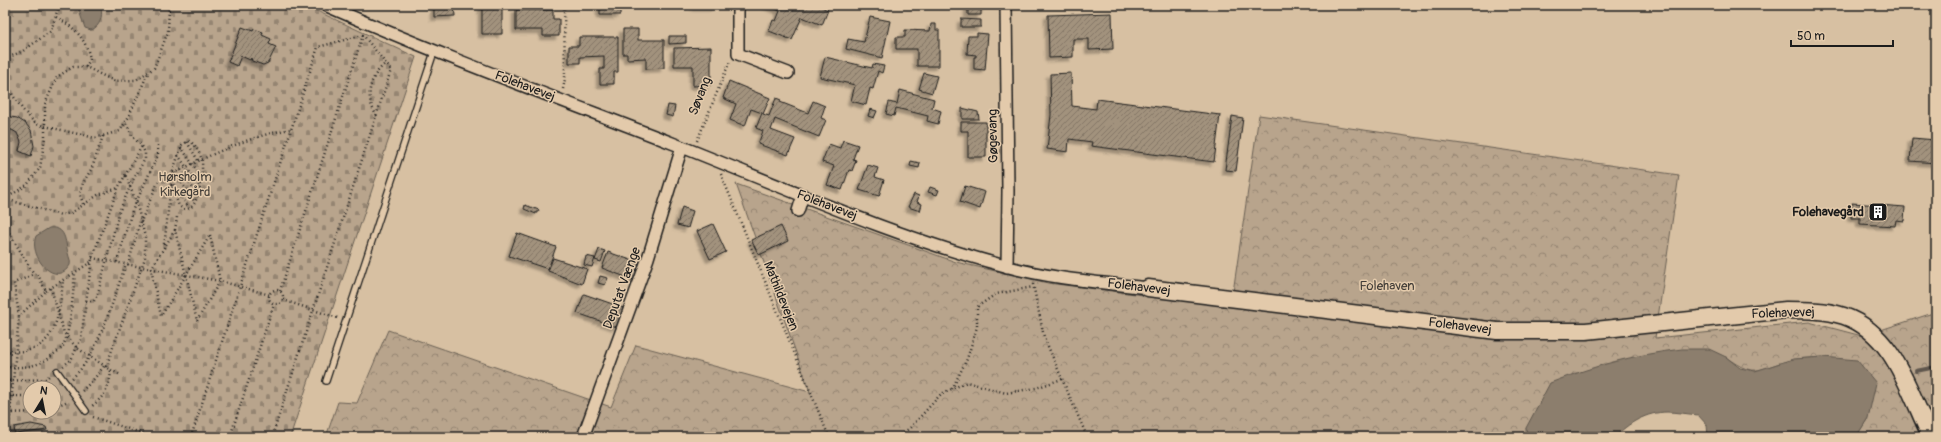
<svg xmlns="http://www.w3.org/2000/svg" width="1941" height="442" viewBox="0 0 1941 442" font-family="Pangolin,sans-serif">
	<defs>
		<pattern id="forest-crowns" width="20" height="18" patternUnits="userSpaceOnUse"><rect width="20" height="18" fill="#b8a48c"/><path d="M2 6a3 3 0 1 1 6 0M12 15a3 3 0 1 1 6 0" fill="none" stroke="#958572"/></pattern>
		<pattern id="cemetery-stones" width="16" height="16" patternUnits="userSpaceOnUse"><rect width="16" height="16" fill="#b8a48c"/><path d="M2 7V4a2 2 0 0 1 4 0v3zM10 15v-3a2 2 0 0 1 4 0v3z" fill="#958572"/></pattern>
		<pattern id="building-hatch" width="6" height="6" patternUnits="userSpaceOnUse"><rect width="6" height="6" fill="#a2927d"/><path d="M-1 1l2-2M0 6l6-6M5 7l2-2" fill="none" stroke="#837666"/></pattern>
		<filter id="shadow"><feDropShadow dx="-3.5" dy="3.5" stdDeviation="1" flood-color="#0004"/></filter>
	</defs>
	<rect width="100%" height="100%" fill="#d7c0a2"/>
	<filter id="ink" filterUnits="userSpaceOnUse"><feTurbulence type="fractalNoise" baseFrequency=".025" numOctaves="2"/><feDisplacementMap in="SourceGraphic" scale="8" xChannelSelector="R" yChannelSelector="G"/><feConvolveMatrix kernelMatrix="1 2 1 2 8 2 1 2 1" color-interpolation-filters="sRGB"/></filter>
	<g filter="url(#ink)">
		<path fill="url(#forest-crowns)" stroke="#6a6054" d="M1259,115L1679,175L1655,338L1809,322L1862,336L1936,312V437H1856L1868,418L1823,357C1813,358 1802,358 1792,360C1760,366 1758,381 1726,357L1526,428L1527,437H326L338,402L357,403L388,330L611,407L636,345L810,392L736,184L956,262L1048,283L1231,306Z"/>
		<path fill="url(#cemetery-stones)" stroke="#6a6054" fill-rule="evenodd" d="M5,5H304L416,57L290,437H5ZM30,388H54V412H30Z"/>
		<path fill="#8c7e6d" stroke="#5f574d" d="M77,5H97L101,8C103,16 100,27 91,30L85,28Z
			M49,228C66,226 65,241 68,253C69,258 71,260 70,265C55,289 28,256 36,236Z
			M1682,349H1709L1726,357L1740,368L1755,371L1793,359L1823,357L1857,360L1876,383L1868,418L1856,437H1708L1707,425L1698,415C1688,414 1677,412 1667,412C1647,412 1628,423 1615,437H1527L1526,428L1550,383C1596,365 1633,355 1682,349Z"/>
		<g fill="none" stroke-linecap="round" stroke-linejoin="round">
			<path stroke="#5f574d" stroke-width="4" d="M1916,371L1936,367"/>
		</g>
		<path fill="url(#building-hatch)" stroke="#1c1c1c" filter="url(#shadow)" d="M434,5H454L455,16L434,17Z
			M482,5H502V34H482Z
			M600,5H620V15H600Z
			M695,5H716V7H695Z
			M817,5L828,10L822,25L802,17L792,40L769,31L773,20L776,21L780,11L766,5Z
			M968,5H985V9H981V15H968Z
			M516,10H553V19H559V36H543V30H516Z
			M1112,13L1113,49L1089,50V39H1073V57L1049,58L1048,15Z
			M870,17L890,21L882,58L846,49L848,39L864,42Z
			M961,19L981,20V27H961Z
			M931,24H936V30H939V66H917V49H896V37H905V30L930,31Z
			M242,27L253,31L254,29L263,32L262,35L271,39L269,44L276,47L268,63L263,65L252,61L251,58L250,60L241,56L237,66L228,62Z
			M623,29H638V40H664V68L646,69V58L627,59V54H623Z
			M977,33L988,34L985,70L974,69V57H976V55L967,54L968,36H977Z
			M669,36H686V43L669,44Z
			M579,37H618V72H614V84H600V69H604V56L580,57V63H569V46H579Z
			M711,47V85L693,86V66H674V48Z
			M825,57L872,68L873,64L884,66L882,73L878,71L873,89L870,88L866,105L851,101L855,85L820,77Z
			M924,73L937,76L932,93L919,89Z
			M1071,73L1072,106L1096,109L1097,99L1220,115L1214,162L1091,146L1092,142L1069,139L1068,152L1047,149L1051,115L1050,74Z
			M729,81L770,98L763,114L769,116L776,98L781,100L780,102L808,113L813,101L825,106L821,118L826,120L819,137L775,119L771,130L795,139L788,155L758,144L763,131L756,128L762,113L751,109L745,126L730,120L736,104L723,98Z
			M900,90L934,99L932,108L941,111L938,124L927,121L928,116L896,108L894,116L886,114L889,102L897,104Z
			M668,105L675,106L673,117L666,115Z
			M962,108L978,112L979,119H962Z
			M870,109L877,111L874,118L868,116Z
			M5,116L17,118L25,123L31,130L34,146L31,156L19,151L21,142L17,133L12,130L5,129Z
			M1232,116L1243,118L1236,171L1225,170Z
			M961,122H986V157H968V131H961Z
			M1912,138L1936,140V163L1910,161Z
			M843,140L858,145L853,159L856,160L852,171L849,170L842,190L827,185L834,166L822,162L829,144L840,148Z
			M911,161L920,163L919,168L910,166Z
			M868,165L878,168L875,177L884,180L879,196L859,190Z
			M965,186L985,192L980,209L960,202Z
			M930,187L939,190L937,195L928,192Z
			M914,194L919,196L917,202L922,204L920,211L908,207Z
			M1852,203L1905,207L1904,221L1896,220L1895,226L1860,224V218H1851Z
			M525,205L539,210L538,212H536V214L524,209Z
			M682,207L693,211L688,228L677,225Z
			M713,224L726,252L710,259L697,231Z
			M781,226L788,241L759,255L751,240Z
			M517,233L556,247L548,269L509,256Z
			M599,249L605,251L601,262L595,260Z
			M608,252L642,264L636,281L602,268Z
			M586,256L595,258L592,267L584,265Z
			M553,258L587,269L582,284L548,271Z
			M600,276L608,278L605,285L598,283Z
			M584,294L624,308L617,327L577,313Z
			M31,424L46,427L47,430L15,434L14,427Z"/>
		<g fill="none" stroke-linecap="round" stroke-linejoin="round">
			<g stroke="#1c1c1c" stroke-width="8">
				<path id="lane" d="M57,371L86,411
					M326,381L434,52"/>
			</g>
			<g stroke="#1c1c1c" stroke-width="14">
				<path id="street" d="M325,5C439,55 556,98 672,143C782,186 891,236 1005,266C1052,279 1100,282 1148,288
					M738,5V54L788,73
					M1006,5L1008,191L1007,267
					M798,211L803,195
					M583,437L648,258L682,147"/>
			</g>
			<g stroke="#1c1c1c" stroke-width="19">
				<path id="secondary" d="M1148,288L1497,331H1586L1786,310C1805,310 1826,310 1844,316C1895,334 1909,393 1931,437"/>
			</g>
			<path stroke="#1c1c1c" stroke-width="2.5" stroke-dasharray="1 3" stroke-linecap="butt" d="M56,17C74,27 86,38 90,59L86,67
				M5,59L23,51L51,31L59,5
				M5,84L23,110L36,124L95,138L120,131L128,118L148,73
				M563,89L565,79L564,5
				M377,116C364,97 369,77 386,63
				M697,141L730,61
				M187,142L199,162
				M181,147L202,178
				M178,155L200,187
				M181,170L198,196
				M175,173L195,202
				M721,174L829,437
				M171,181L189,208
				M171,185L179,206C199,221 203,172 202,161C201,155 197,149 194,144L188,141L182,145L172,174
				M5,199L27,185L40,168L45,137V104L57,77L73,67H86L114,81L136,80L154,68L168,32L169,5
				M5,199L61,215L71,213L98,195L118,188
				M83,204L80,194L83,183L92,168L103,136
				M5,226L34,274
				M175,230L177,217
				M210,235L220,281L197,321L186,275Z
				M164,248L175,230L186,275L161,316L151,269L164,248L172,174C210,155 249,136 291,129
				M92,258L220,281L270,295
				M117,262L132,211L158,155V144
				M128,265L139,226L158,182
				M1033,284L1044,337L1085,432L1089,437
				M51,288L64,333L77,348L111,370C110,387 105,396 92,406
				M269 297a7 7 0 1 1 14 0a7 7 0 1 1-14 0Z
				M46,291L91,262
				M280,291L363,35
				M283,300L338,318
				M86,301H94L98,293L119,212L132,182L145,159V153L142,146L132,136L126,122
				M5,351C55,357 59,320 63,280
				M63,366L71,360L81,339L92,258L118,188L142,146
				M5,367C24,368 39,367 54,354C57,352 61,349 63,346C71,329 73,292 75,273
				M106,367L145,258V237L136,201L125,175
				M111,370L121,375
				M72,378C98,357 114,296 126,264
				M5,381L46,379L49,376
				M952,389L967,359L977,327V307L996,294L1033,287
				M82,391L94,379L104,366
				M5,396H30
				M54,407L68,401
				M5,413L38,412
				M93,417L153,437
				M8,437L19,316L46,291L37,273L14,283L19,316
				M191,437L318,47L363,35L391,70L272,437
				M230,437L274,304
				M897,437L910,428L941,394L967,382L1006,393L1036,388L1062,379"/>
			<use href="#lane" stroke="#e3caab" stroke-width="5.5"/>
			<use href="#street" stroke="#e3caab" stroke-width="11"/>
			<use href="#secondary" stroke="#e3caab" stroke-width="16"/>
		</g>
	</g>
	<defs>
		<g id="building-square" transform="scale(1)"><rect x="-9" y="-9" width="18" height="18" rx="4" fill="#1c1c1c" stroke="#e3caab"/><path d="M-4-6H4V6H1V3H-1V6H-4ZM-2.5-4.3h1.7v1.8h-1.7ZM.8-4.3h1.7v1.8H.8ZM-2.5-1h1.7V.8h-1.7ZM.8-1h1.7V.8H.8Z" fill="#fff"/></g>
	</defs>
	<g fill-rule="evenodd">
		<use href="#building-square" x="1878" y="212"/>
	</g>
	<g text-anchor="middle" dominant-baseline="central" stroke-width="3" stroke-linejoin="round" paint-order="stroke">
		<g font-size="13" fill="#1c1c1c" stroke="#e3caab">
			<text transform="translate(525 86) rotate(21)">Folehavevej</text>
			<text transform="translate(700 96) rotate(-68)">Søvang</text>
			<text transform="translate(993 136) rotate(-91)">Gøgevang</text>
			<text transform="translate(827 205) rotate(21)">Folehavevej</text>
			<text transform="translate(1139 287) rotate(7)">Folehavevej</text>
			<text transform="translate(622 288) rotate(-70)">Deputat Vænge</text>
			<text transform="translate(781 296) rotate(68)">Mathildevejen</text>
			<text transform="translate(1783 313) rotate(-2)">Folehavevej</text>
			<text transform="translate(1460 326) rotate(7)">Folehavevej</text>
		</g>
		<g font-size="13" fill="#433e38" stroke="#e3caab">
			<text x="185" y="177">Hørsholm<tspan x="185" dy="15">Kirkegård</tspan></text>
			<text x="1387" y="286">Folehaven</text>
		</g>
		<g font-size="13" font-weight="bold" fill="#1c1c1c" stroke="#e3caab" text-anchor="end">
			<text x="1864" y="212">Folehavegård</text>
		</g>
	</g>
	<rect width="1941" height="442" fill="none" stroke="#e3caab" stroke-width="20"/>
	<rect x="10" y="10" width="1921" height="422" fill="none" stroke="#1c1c1c" stroke-width="1.5" filter="url(#ink)"/>
	<g transform="translate(42 400) rotate(10)"><circle r="19" fill="#e3caab" stroke="#938472"/>
	<path d="M0-3L7 15L0 10L-7 15Z" fill="#1c1c1c"/>
	<text y="-6" font-size="11" font-weight="bold" text-anchor="middle" fill="#1c1c1c">N</text>
	</g>
	<path d="M1791 40v6h102v-6" fill="none" stroke="#1c1c1c" stroke-width="2"/>
	<text x="1797" y="40" font-size="12" fill="#1c1c1c" stroke="#e3caab" stroke-width="3" paint-order="stroke">50 m</text>
</svg>
